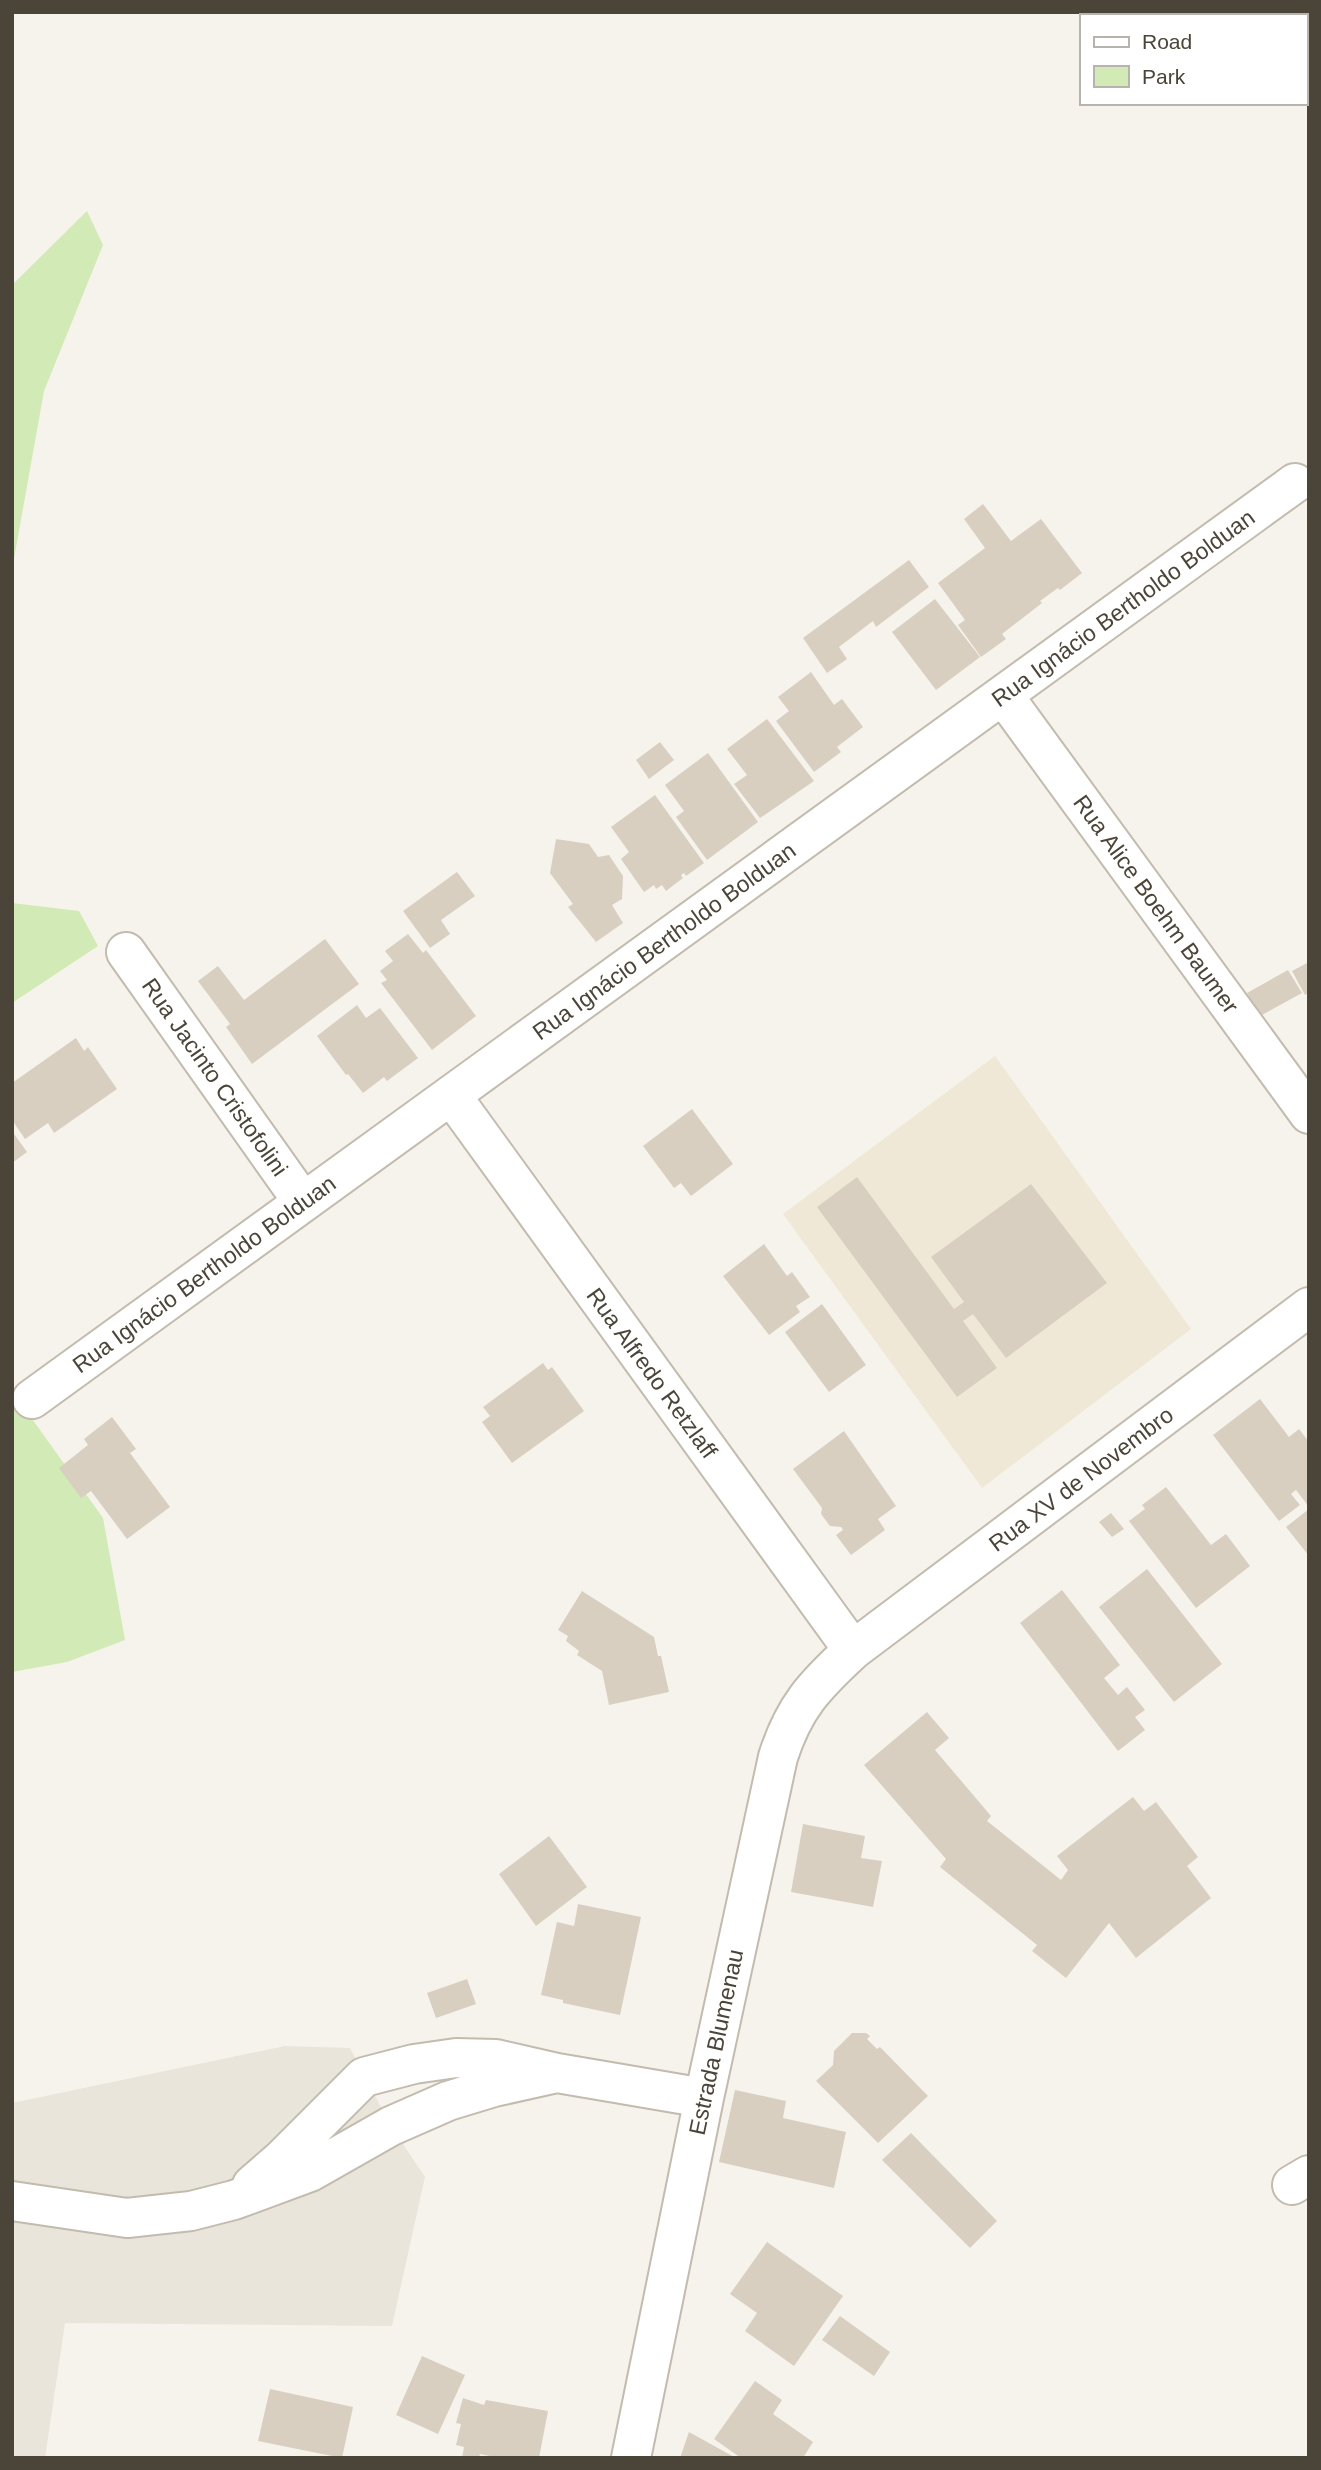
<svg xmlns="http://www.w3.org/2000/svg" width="1321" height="2470" viewBox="0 0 1321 2470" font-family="Arial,sans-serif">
	<rect width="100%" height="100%" fill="#f6f3ec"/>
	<path fill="#eae5da" d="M285,2046L350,2048L391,2126L425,2177L392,2326L65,2323L45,2458H12V2103Z"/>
	<path fill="#efe8d6" d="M995,1056L1191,1329L982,1488L783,1214Z"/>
	<path fill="#d2eab5" d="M87,211L103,245L44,391L12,570V285Z
		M12,903L79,911L98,946L12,1003Z
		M12,1391L103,1518L125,1640L67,1662L12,1672Z"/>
	<path fill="#d8cfc1" d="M983,504L1011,541L1041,519L1082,573L1060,590L1058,588L1040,601L1042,603L1002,634L1006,639L981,657L958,625L965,620L938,583L985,548L964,519Z
		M909,560L929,587L876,627L873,621L839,647L847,659L827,673L803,638Z
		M935,599L980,657L936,690L892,632Z
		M811,672L834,705L842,699L863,727L837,747L841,752L814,772L776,721L789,711L778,697Z
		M767,719L814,781L760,818L734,784L747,775L727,749Z
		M660,742L674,760L649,779L636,760Z
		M708,753L758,822L707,860L676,817L684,811L665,785Z
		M655,795L704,863L686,876L684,873L681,875L683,878L666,891L662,885L656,889L654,885L644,892L621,859L629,852L611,827Z
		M556,839L589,844L598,857L609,855L623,876L622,899L612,905L623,923L596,942L568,907L573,904L550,873Z
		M457,872L475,896L441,920L450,934L430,948L403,911Z
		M408,934L423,953L426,950L476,1016L432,1050L381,983L387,980L380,971L393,961L385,951Z
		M325,939L359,984L252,1064L226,1027L230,1024L198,981L218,966L244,1000Z
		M1309,962V992L1305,995L1292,971Z
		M1288,970L1302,993L1260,1016L1247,993Z
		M357,1005L366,1018L380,1008L418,1058L387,1081L384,1077L363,1093L348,1074L346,1075L317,1036Z
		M76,1038L84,1051L88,1047L117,1089L54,1133L48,1123L25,1139L12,1120V1083Z
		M692,1109L733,1164L691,1196L681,1183L674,1188L643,1146Z
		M12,1131L27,1152L12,1163Z
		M857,1177L954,1309L964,1302L931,1257L1031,1184L1107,1283L1006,1358L973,1314L963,1321L997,1368L957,1397L817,1207Z
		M764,1244L787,1276L792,1272L810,1297L796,1306L800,1312L769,1335L723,1276Z
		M822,1304L866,1365L829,1392L785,1332Z
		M543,1363L548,1370L552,1367L584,1411L512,1463L482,1422L490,1416L483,1407Z
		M1260,1399L1289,1437L1299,1429L1309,1442V1507L1296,1490L1291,1494L1300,1505L1279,1521L1213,1435Z
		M112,1417L136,1449L130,1453L170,1507L127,1539L91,1491L81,1498L59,1468L88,1445L84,1439Z
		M844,1431L896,1506L878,1519L885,1530L851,1555L836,1535L843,1530L841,1527L830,1526L821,1514L822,1508L793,1469Z
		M1166,1487L1211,1545L1226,1534L1250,1566L1196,1608L1129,1521L1145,1509L1142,1505Z
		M1309,1509V1556L1286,1527Z
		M1111,1513L1124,1529L1112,1537L1099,1522Z
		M1147,1569L1222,1664L1174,1702L1099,1607Z
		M1062,1590L1120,1665L1104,1678L1118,1695L1127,1687L1145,1710L1135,1717L1145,1730L1118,1751L1020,1623Z
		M582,1591L654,1637L658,1656H661L669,1692L609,1705L602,1671L577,1655L579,1651L566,1641L568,1636L558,1630Z
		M927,1712L949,1738L935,1750L991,1816L987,1821L1061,1880L1068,1870L1057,1856L1133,1797L1144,1811L1156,1802L1198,1857L1187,1866L1211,1898L1136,1958L1109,1923L1066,1978L1032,1951L1037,1945L940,1867L946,1859L864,1765Z
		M803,1824L865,1836L861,1858L882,1861L873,1907L791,1892Z
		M549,1836L587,1887L536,1926L499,1874Z
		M578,1904L641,1917L620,2015L563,2003V2000L541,1995L557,1922L574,1926Z
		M467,1979L476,2004L436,2018L427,1993Z
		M852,2033H866L870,2036L867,2039L877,2049L880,2047L928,2096L878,2143L816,2081L833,2065L834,2051Z
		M735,2090L786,2101L783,2118L846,2132L834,2188L719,2162Z
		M911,2133L997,2221L970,2248L882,2160Z
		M767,2242L843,2296L794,2366L745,2331L757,2313L730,2294Z
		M840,2316L890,2352L874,2376L822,2340Z
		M422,2356L465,2375L438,2434L396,2415Z
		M755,2381L782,2400L773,2414L813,2442L803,2458H741L714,2439Z
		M270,2389L353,2407L342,2458L258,2441Z
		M463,2398L484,2405L486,2400L548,2411L539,2458H499L480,2454L479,2458H462L464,2447L456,2445L461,2424L456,2423Z
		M689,2432L736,2458H680Z"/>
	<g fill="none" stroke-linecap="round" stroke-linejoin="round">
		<g stroke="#c2bbae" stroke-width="42">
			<path id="minor" d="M1003,695L1309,1114
				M126,952L303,1202
				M451,1095L853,1650
				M32,1399L1295,483
				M252,2185L282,2159L364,2077L414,2064L456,2058L496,2059L557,2073L704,2098
				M1292,2185L1309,2175
				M12,2201L127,2218L191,2211L234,2200L310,2172L391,2126L448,2101L494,2087L557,2073
				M631,2458L704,2098L778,1757C794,1707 814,1686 853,1650L1309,1307"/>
		</g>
		<use href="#minor" stroke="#fff" stroke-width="38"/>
	</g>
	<g text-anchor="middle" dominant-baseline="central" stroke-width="5" stroke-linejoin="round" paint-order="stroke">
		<g font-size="23" fill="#4b4439" stroke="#fff">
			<text transform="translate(1123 608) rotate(-36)">Rua Ignácio Bertholdo Bolduan</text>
			<text transform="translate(1156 904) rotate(54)">Rua Alice Boehm Baumer</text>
			<text transform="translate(664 941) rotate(-36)">Rua Ignácio Bertholdo Bolduan</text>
			<text transform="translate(215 1077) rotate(55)">Rua Jacinto Cristofolini</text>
			<text transform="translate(204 1274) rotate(-36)">Rua Ignácio Bertholdo Bolduan</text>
			<text transform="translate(652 1373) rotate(54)">Rua Alfredo Retzlaff</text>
			<text transform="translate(1081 1479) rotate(-37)">Rua XV de Novembro</text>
			<text transform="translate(716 2042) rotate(-78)">Estrada Blumenau</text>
		</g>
	</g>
	<rect width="1321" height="2470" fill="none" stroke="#4b4439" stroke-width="28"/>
	<rect x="1080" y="14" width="228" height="91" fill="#ffffff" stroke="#b7b4b0" stroke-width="2"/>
	<rect x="1094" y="37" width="35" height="10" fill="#ffffff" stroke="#b7b4b0" stroke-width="2"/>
	<text x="1142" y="49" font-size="21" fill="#4b4439">Road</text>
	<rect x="1094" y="66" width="35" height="21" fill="#d2eab5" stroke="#b7b4b0" stroke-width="2"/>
	<text x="1142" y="84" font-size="21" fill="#4b4439">Park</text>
</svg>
